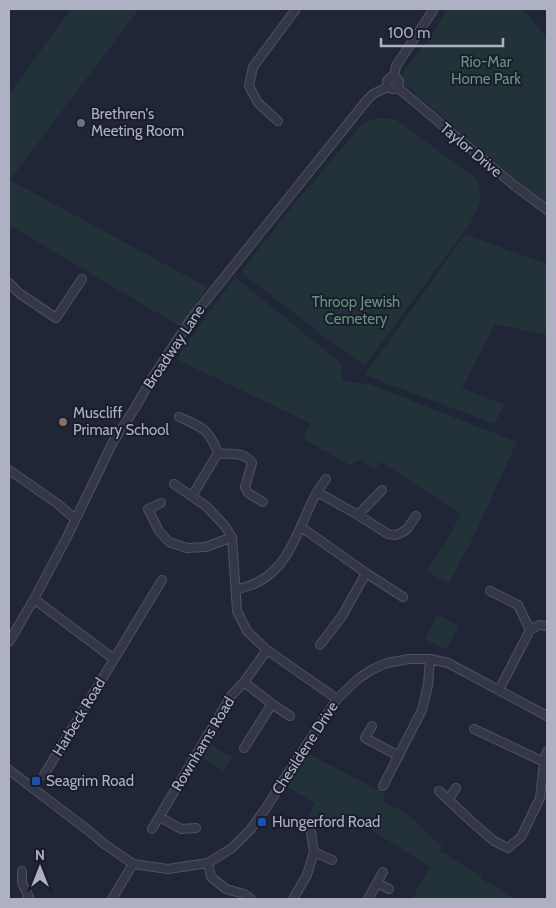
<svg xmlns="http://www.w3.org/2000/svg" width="556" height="908" viewBox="0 0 556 908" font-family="Cabin,sans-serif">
	<rect width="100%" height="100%" fill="#202537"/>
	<path fill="#233239" d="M71,9H139L10,180L207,287L181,327L9,225V94Z
		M447,9H520L526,13L547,38V206L427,104L405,84L401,75L439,24Z
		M377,118L395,119L478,180L481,200L470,224L365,365L331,342L241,272L291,208L365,121Z
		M465,234L547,264V335L495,324L462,388L505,405L494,424L365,375Z
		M235,277L341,363L342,381L369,384L517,442L472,540L448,584L426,570L444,545L461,514L381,462L375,469L360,460L350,465L303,439L310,423L178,360L183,348Z
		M438,614L459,626L446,650L425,639Z
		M208,743L232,757L224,771L200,757Z
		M307,753L386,794L382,801L405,812L442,846L440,851L482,876L481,879L502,890L515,899H412L430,867L353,818L348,828L329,818L323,829L307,819L315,803L286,786Z"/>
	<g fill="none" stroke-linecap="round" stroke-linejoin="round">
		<g stroke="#4e5262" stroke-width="10">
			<path id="minor" d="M387 83a6 6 0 1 1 12 0a6 6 0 1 1-12 0Z
				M394,77L396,66L434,9
				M397,87L515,186L547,210
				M278,121L258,103L249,86L253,67L296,9
				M9,283L19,293L56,318L82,279
				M179,417C202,427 209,429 218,453C231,455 244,451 252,463L245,487L248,493L263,502
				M9,470L58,504L75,519
				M174,484L206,506L224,525L232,537L237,611L247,631L267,650L337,699
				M317,492L358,515L388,534L395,535L401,533L407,529L416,516
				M192,496L218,453
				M161,503L148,509L159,531L169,542L187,548L206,547L232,537
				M358,515L382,490
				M301,527L366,573L403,597
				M236,590C243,587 252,586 258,582C292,565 300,522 317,492C320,488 323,483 326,479
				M490,591L518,605L530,630L499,690
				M34,599L114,659
				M530,630L539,625L547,626
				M9,642L34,599L66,539L113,442L135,408L152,378L191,319L367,100L373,94L388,87
				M320,645L342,616L366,573
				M244,682L272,704L290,716
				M372,726L365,738L399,756
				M474,729L544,762
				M244,748L272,704
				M9,770L89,831L103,843L133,864L168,869L208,863L232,848L250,830L266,808L288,773L337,699L359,678L373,669L387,663L409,659H430L448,663L547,716
				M44,775L162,580
				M383,786L422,710L428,685L430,659
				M439,791L473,823L494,841L508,848L521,837L540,798L544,762L547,751
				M448,800L456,788
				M160,817L181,829L196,828
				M152,829L231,696L244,682L267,650
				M314,852L332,860
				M208,863L211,877L226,889L244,894L251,899
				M22,871V883L29,897L27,899
				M377,883L389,889
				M112,899L133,864
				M293,899L307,875L314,852L311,832
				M368,899L383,872"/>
		</g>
		<use href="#minor" stroke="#333747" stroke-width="8"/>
	</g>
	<circle fill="#6b7280" stroke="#191d2c" stroke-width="2" cx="81" cy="123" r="5"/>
	<circle fill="#8d6e63" stroke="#191d2c" stroke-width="2" cx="63" cy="422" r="5"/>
	<g fill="#1a4fb4" stroke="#191d2c" stroke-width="2">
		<rect x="31" y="776" width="10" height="10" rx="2.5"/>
		<rect x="257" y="817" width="10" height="10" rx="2.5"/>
	</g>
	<g text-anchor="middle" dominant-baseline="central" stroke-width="4" stroke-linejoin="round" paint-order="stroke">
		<g font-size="15" fill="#65947a" stroke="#191d2c">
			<text x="486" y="62">Rio-Mar<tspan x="486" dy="17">Home Park</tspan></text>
			<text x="356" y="302">Throop Jewish<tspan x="356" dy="17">Cemetery</tspan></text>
		</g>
		<g font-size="15" fill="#aeb1c4" stroke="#191d2c" text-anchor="start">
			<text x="91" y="114">Brethren's<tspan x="91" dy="17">Meeting Room</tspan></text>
			<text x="73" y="413">Muscliff<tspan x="73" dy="17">Primary School</tspan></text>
			<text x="46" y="781">Seagrim Road</text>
			<text x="272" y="822">Hungerford Road</text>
		</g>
		<g font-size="15" fill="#aeb1c4" stroke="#191d2c">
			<text transform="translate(471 150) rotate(40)">Taylor Drive</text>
			<text transform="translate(174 347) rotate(-56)">Broadway Lane</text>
			<text transform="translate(79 717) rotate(-59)">Harbeck Road</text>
			<text transform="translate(203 744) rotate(-59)">Rownhams Road</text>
			<text transform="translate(305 748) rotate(-57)">Chesildene Drive</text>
		</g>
	</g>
	<rect width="556" height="908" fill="none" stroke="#aeb1c4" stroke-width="20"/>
	<g transform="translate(40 868)" stroke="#191d2c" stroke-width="4" paint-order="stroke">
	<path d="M0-4L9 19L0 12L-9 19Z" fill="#aeb1c4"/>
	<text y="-8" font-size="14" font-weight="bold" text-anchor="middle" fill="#aeb1c4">N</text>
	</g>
	<path d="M381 38v8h122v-8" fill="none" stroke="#aeb1c4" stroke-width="2.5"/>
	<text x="388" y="38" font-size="15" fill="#aeb1c4" stroke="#191d2c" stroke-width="4" paint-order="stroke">100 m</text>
</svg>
